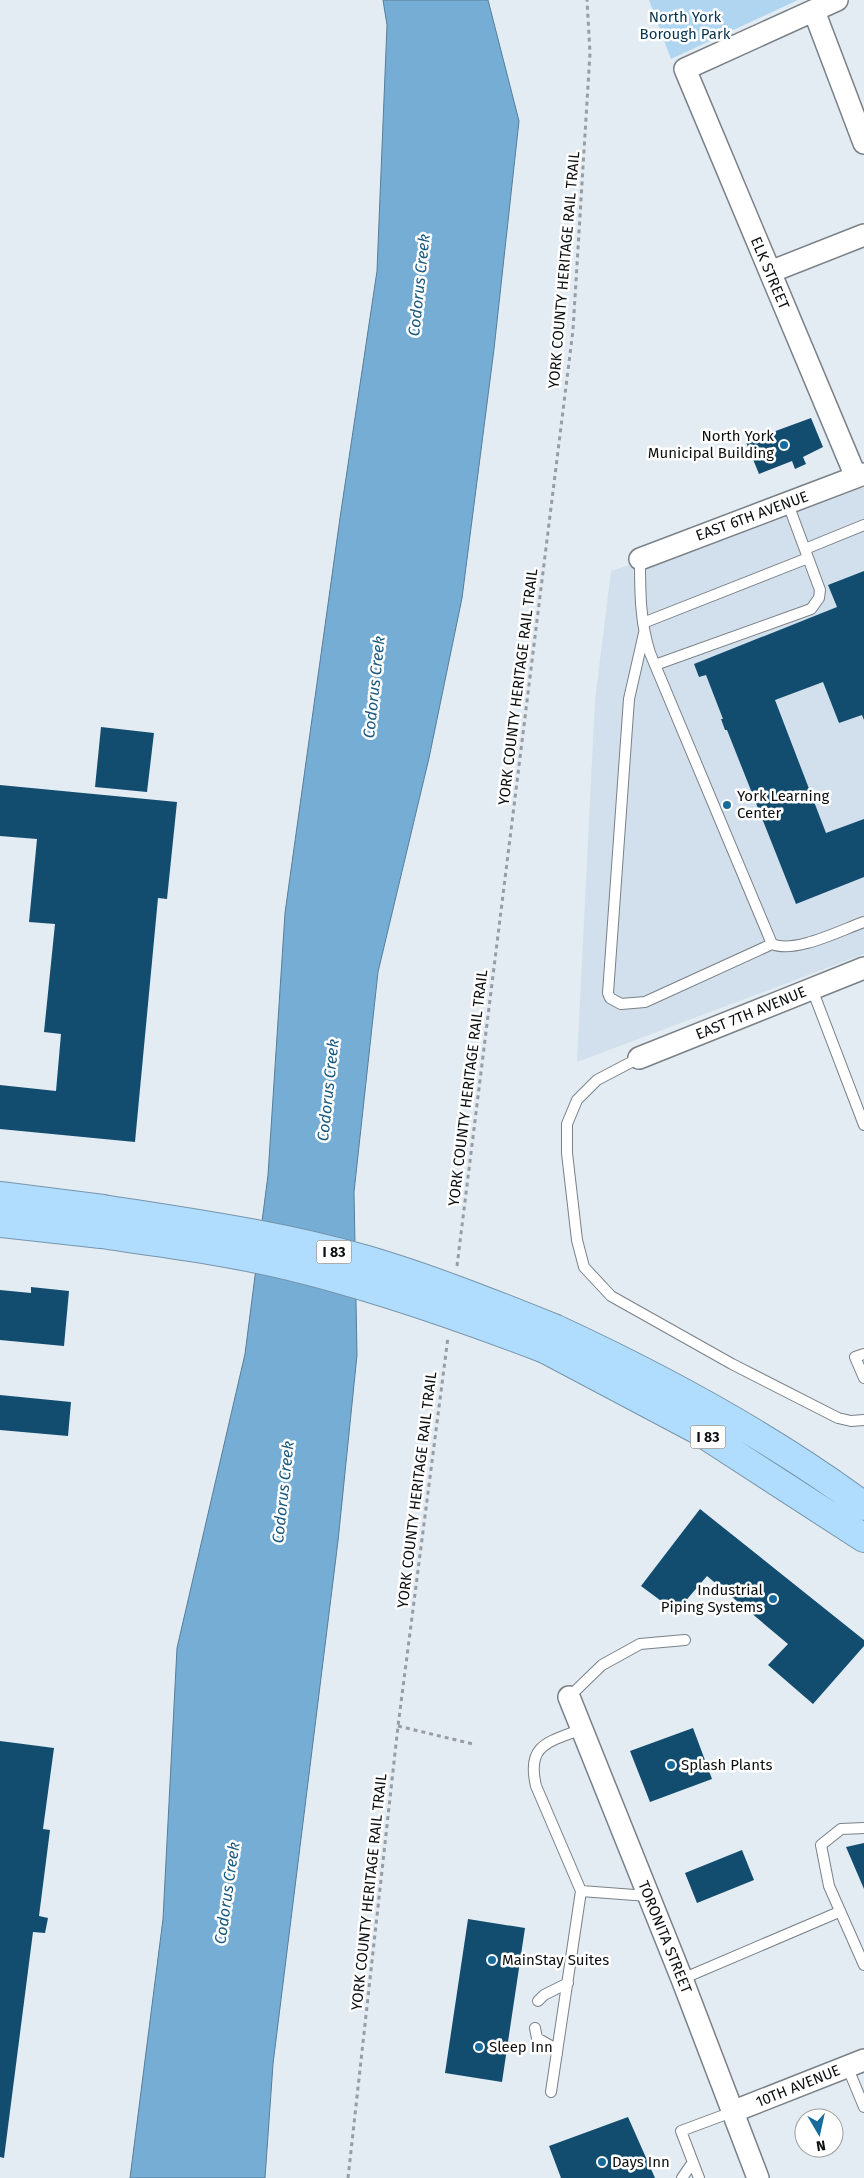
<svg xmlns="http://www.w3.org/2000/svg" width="864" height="2178" viewBox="0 0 864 2178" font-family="'Fira Sans',sans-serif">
	<rect width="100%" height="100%" fill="#e3ecf2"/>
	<path fill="#d1e0ec" d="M864,487V954L577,1062L595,700L611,571L815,505Z"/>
	<path fill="#afd5f1" d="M649,0H798L671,59Z"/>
	<path fill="#75add5" stroke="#567e9a" d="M383,0H488L519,121L494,349L462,598L429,758L378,972L354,1192L357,1355L338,1541L273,2064L265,2178H130L163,1919L177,1648L245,1354L268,1175L285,913L340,518L377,271L387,25Z"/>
	<path fill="#124d70" d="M811,418L823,447L803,457L806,464L795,469L792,461L759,474L746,442Z
		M864,571V720L862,715L839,723L823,682L775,700L826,833L864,819V877L796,904L727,730H725L721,719H723L706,675L699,677L694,664L837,607L828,585Z
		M101,727L154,733L147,792L95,787Z
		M0,785L177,802L167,899L158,898L135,1142L0,1129V1085L56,1091L61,1034L44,1032L55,924L29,922L37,839L0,836Z
		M31,1287L69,1291L64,1346L0,1340V1290L31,1293Z
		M0,1395L71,1402L68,1436L0,1430Z
		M700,1509L864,1640V1646L813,1704L768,1665L788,1644L707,1576L676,1612L641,1586Z
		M693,1728L712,1779L650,1802L630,1751Z
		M0,1741L54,1748L43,1829L50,1830L39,1916L48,1918L45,1933L33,1932L4,2158L0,2157Z
		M864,1843V1889L846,1847Z
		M742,1850L754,1880L697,1903L685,1873Z
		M468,1919L525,1928L502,2082L445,2073Z
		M628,2117L655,2178H561L549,2146Z"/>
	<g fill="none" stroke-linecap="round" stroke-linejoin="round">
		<g stroke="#7a8187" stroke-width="12">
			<path id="lane" d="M805,549L864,525
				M640,559C640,591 640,622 650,653L772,944C795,954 841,930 864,922
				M643,623L808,558
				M644,633L629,699L608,993L610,998L621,1004L645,1002L772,944
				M655,665L811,609L819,598L820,590L788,504
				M812,989L864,1125
				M639,1058L597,1080L577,1100L567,1124V1153L577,1240L584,1267L611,1296L732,1364L838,1418L851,1421L864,1420
				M864,1354L855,1357L864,1378
				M569,1697L602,1665L640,1644L685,1640
				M864,1828L841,1829L821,1845L829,1886L864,1965
				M581,1891L648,1896
				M682,1979L839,1912
				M538,2001L544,1995L568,1983
				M535,2028L537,2038L551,2046L557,2054
				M847,2066L864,2107
				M551,2092L581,1891L536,1786C526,1744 549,1742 582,1729
				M682,2178L693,2162
				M699,2178L681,2131L732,2112"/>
		</g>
		<g stroke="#7a8187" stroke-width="24">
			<path id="street" d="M837,0L685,69L856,477
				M814,11L864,143
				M770,272L864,235
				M640,559L864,474
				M639,1058L864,968
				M569,1697L682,1979L758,2178
				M732,2112L864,2060"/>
		</g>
		<g stroke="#7795ab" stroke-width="30">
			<path id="highway" d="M0,1196L103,1209
				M0,1223L101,1234
				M556,1329C664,1379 768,1435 864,1506
				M545,1349L696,1429L864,1538"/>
		</g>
		<path stroke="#979da2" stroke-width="3" stroke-dasharray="4 4" stroke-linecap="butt" d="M457,1266L573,330L590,53L587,0
			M398,1726L473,1744
			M348,2178L398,1726L448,1337"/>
		<use href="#lane" stroke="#fff" stroke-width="10"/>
		<use href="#street" stroke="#fff" stroke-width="21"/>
		<use href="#highway" stroke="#b0ddfe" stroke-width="28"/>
		<g stroke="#7795ab" stroke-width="30" stroke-linecap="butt">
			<path id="highway-bridge" d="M103,1209C192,1223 280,1235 367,1260C431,1279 494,1304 556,1329
				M101,1234C164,1243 227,1251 289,1266C376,1287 461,1317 545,1349"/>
		</g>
		<use href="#highway-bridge" stroke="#b0ddfe" stroke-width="28"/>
	</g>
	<g fill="#176c9d" stroke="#fff" stroke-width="2">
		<circle cx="784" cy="445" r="5"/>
		<circle cx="727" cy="805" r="5"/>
		<circle cx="773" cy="1599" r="5"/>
		<circle cx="671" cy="1765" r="5"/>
		<circle cx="492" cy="1960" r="5"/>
		<circle cx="479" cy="2047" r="5"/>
		<circle cx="602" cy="2162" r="5"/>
	</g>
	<g text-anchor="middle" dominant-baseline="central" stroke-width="5" stroke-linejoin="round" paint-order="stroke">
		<g fill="#fff" stroke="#565758" stroke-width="1">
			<rect x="316.5" y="1240.5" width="35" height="23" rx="4"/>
			<rect x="690.5" y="1425.5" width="35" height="23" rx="4"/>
		</g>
		<g font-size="14" font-weight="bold" fill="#0d0f11">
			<text x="334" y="1252">I 83</text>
			<text x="708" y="1437">I 83</text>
		</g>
		<g font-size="15" fill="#05344f" stroke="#fff">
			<text x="685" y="17">North York<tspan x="685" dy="17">Borough Park</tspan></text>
		</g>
		<g font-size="15" fill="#0d0f11" stroke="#fff">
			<text transform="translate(564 270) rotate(-85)">YORK COUNTY HERITAGE RAIL TRAIL</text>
			<text transform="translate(770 273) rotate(67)">ELK STREET</text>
			<text transform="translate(752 516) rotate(-20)">EAST 6TH AVENUE</text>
			<text transform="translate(518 687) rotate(-83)">YORK COUNTY HERITAGE RAIL TRAIL</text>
			<text transform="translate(751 1013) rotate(-22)">EAST 7TH AVENUE</text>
			<text transform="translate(468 1088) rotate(-83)">YORK COUNTY HERITAGE RAIL TRAIL</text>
			<text transform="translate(417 1490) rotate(-83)">YORK COUNTY HERITAGE RAIL TRAIL</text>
			<text transform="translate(369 1892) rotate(-84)">YORK COUNTY HERITAGE RAIL TRAIL</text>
			<text transform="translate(665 1937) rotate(68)">TORONITA STREET</text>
			<text transform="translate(798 2086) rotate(-22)">10TH AVENUE</text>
		</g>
		<g font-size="15" fill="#0d0f11" stroke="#fff" text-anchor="start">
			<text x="774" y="436" text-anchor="end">North York<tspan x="774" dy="17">Municipal Building</tspan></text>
			<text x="737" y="796">York Learning<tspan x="737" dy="17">Center</tspan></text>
			<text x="763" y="1590" text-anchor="end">Industrial<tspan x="763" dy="17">Piping Systems</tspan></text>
			<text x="681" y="1765">Splash Plants</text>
			<text x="502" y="1960">MainStay Suites</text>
			<text x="489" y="2047">Sleep Inn</text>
			<text x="612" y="2162">Days Inn</text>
		</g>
		<g font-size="16" font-style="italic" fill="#195a81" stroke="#fff">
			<text transform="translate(419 285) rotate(-84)">Codorus Creek</text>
			<text transform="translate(374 687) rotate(-84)">Codorus Creek</text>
			<text transform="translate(328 1090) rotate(-84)">Codorus Creek</text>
			<text transform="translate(283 1492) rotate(-84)">Codorus Creek</text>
			<text transform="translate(227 1893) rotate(-82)">Codorus Creek</text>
		</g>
	</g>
	<g transform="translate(819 2133) rotate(171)"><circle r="24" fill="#ffffff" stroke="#9e9fa0"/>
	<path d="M0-4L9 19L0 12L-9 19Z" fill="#176c9d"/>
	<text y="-8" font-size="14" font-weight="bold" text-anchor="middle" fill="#0d0f11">N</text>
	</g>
</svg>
